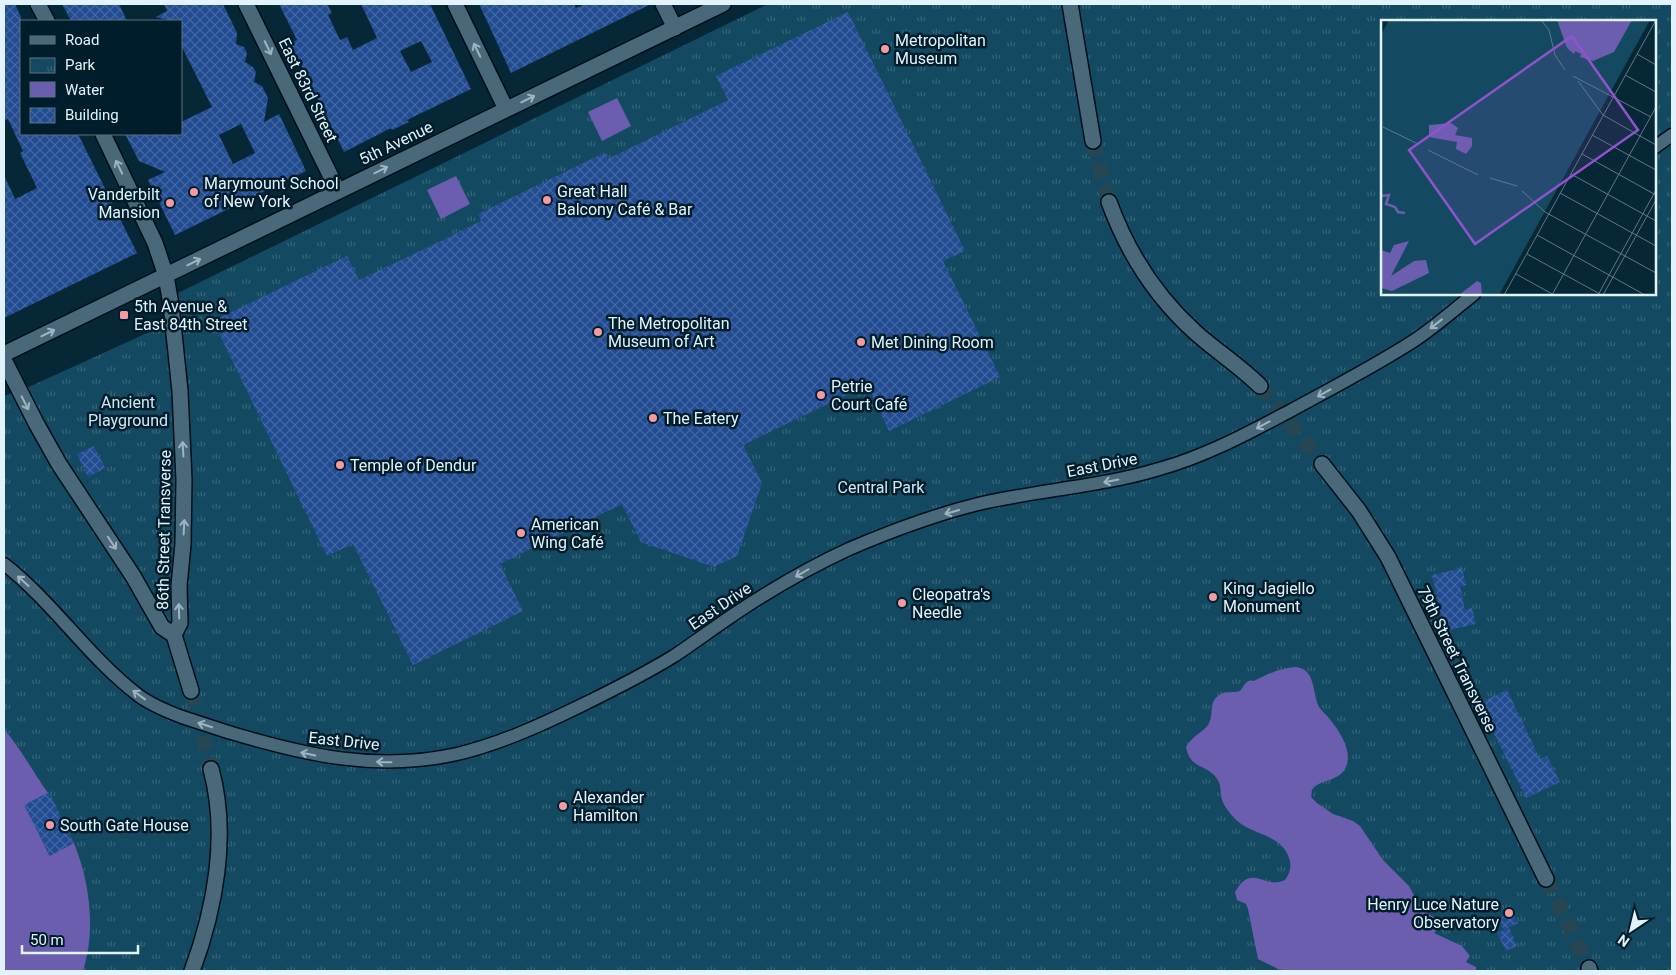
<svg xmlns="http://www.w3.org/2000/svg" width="1676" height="975" viewBox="0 0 1676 975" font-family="Roboto,sans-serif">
	<defs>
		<pattern id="park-tufts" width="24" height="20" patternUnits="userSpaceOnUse" patternTransform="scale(1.25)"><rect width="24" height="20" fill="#134a61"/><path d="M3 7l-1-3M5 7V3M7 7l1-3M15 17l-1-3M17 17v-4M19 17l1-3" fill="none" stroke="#356579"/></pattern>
		<pattern id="building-cross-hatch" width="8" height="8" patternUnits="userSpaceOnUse" patternTransform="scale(1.25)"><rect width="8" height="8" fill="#214c92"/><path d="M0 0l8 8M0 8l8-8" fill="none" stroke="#4166a2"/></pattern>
	</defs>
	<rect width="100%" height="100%" fill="#062735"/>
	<path fill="url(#park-tufts)" fill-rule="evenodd" d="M768,4H1672V971H4V396L31,386L158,328L181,319L178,293ZM1382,21H1655V294H1382Z"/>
	<path fill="#6b5eaf" d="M617,98L631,126L602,141L588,112Z
		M456,176L470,204L441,219L427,190Z
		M1296,667C1316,669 1312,693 1319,707C1322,711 1326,715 1329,718C1339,731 1353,750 1346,767C1338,785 1309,778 1311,797L1317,803L1333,814L1353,821L1360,826L1383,860L1409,886L1421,908L1430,915L1440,920V927L1434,933L1462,946L1470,956L1466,962L1476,967V971H1287L1278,969L1258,959L1248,909L1246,904L1237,900L1235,892C1252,862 1264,890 1285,880C1290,873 1292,866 1289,858C1281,833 1252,836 1235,819C1231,814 1224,807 1222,800C1220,791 1222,783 1214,775C1203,764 1190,768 1186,747C1193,735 1202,733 1208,725C1215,714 1207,701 1221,694C1227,691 1234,693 1240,691C1245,685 1246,679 1254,681C1268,674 1280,668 1296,667Z
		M4,729C21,749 33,772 48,793L25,805L49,855L74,843C90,883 96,930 83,971H4Z"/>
	<path fill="url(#building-cross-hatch)" fill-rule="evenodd" d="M4,4H15L21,17V134H78L137,253L4,318V175L15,199L37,188L20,153L23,151L8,119L4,121Z
		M62,4H119L127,21H71Z
		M164,4H223L237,33L236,44L244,47L247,53L245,62L253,67L256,72L254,82L262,86L268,98L264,122L279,114L306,171L175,235L148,180L165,172L139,161L125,134H181V122L212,107L181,45V21H171L156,17L167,11ZM241,124L255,153L233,164L219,135Z
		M279,4H327L332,13L328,15L340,40L347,37L353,50L377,38L361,4H430L471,89L407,120L409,122L392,130L391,128L344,152L290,43L297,40ZM421,41L432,62L411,72L400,51Z
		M479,4H574L576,8L585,4H651L511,73Z
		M848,12L965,251L943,261L1000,377L889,431L867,385L743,445L762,483L737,556L714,567L641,542L622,504L500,564L523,611L413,665L353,544L327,556L213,321L347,256L359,280L441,241L481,221L478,214L604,153L608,159L728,100L716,76Z
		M94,446L105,468L88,477L77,454Z
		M1462,568L1466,585L1460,587L1465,610L1472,608L1476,624L1445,631L1432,575Z
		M1507,690L1540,759L1547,756L1560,782L1526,798L1479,703Z
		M49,792L74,843L50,856L24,805Z
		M1509,906L1518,923L1504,930L1498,919L1504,916Z
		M1509,928L1517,946L1506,951L1497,933Z"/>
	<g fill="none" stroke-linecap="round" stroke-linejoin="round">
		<path stroke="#274653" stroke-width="15" stroke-dasharray="15 8" stroke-linecap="butt" d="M1093,141L1109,202
			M1260,386L1322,464
			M191,691L211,769
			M1546,879L1589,968"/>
		<g stroke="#000f19" stroke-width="15">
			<path id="pedestrian" d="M1655,147L1672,135
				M4,564C53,602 88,657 138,695C151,705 166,711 182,717
				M228,732C306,755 376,772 457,754C499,744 539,726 578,707C611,691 643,675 674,656C695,642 715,627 736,613C772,589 810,567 849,549C891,531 934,515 978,504C1038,490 1100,487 1159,469C1206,456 1248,433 1290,411C1332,388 1375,366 1415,340C1436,326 1455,309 1474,294"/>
		</g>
		<g stroke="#000f19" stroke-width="18">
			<path id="minor" d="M246,4L338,191
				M455,4L506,109
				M663,4L675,28"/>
		</g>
		<g stroke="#000f19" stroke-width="18">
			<path id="secondary" d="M38,4L47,21
				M1070,4L1093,141
				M103,134L155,243L166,276L171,305L180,391L184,480L183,544L179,586L180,623L174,635
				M1109,202C1127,251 1155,296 1195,332C1216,351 1240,366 1260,386
				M4,354L723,4
				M4,360L36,423L59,464L133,576L162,627L174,635L191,691
				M1322,464L1359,511L1388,557L1546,879
				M1589,968L1590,971
				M192,971C215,909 229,835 211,769"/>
		</g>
		<use href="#pedestrian" stroke="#49697a" stroke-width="12"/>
		<use href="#minor" stroke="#49697a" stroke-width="15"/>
		<use href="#secondary" stroke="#49697a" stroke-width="15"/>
		<g stroke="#000f19" stroke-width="15" stroke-linecap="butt">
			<path id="pedestrian-bridge" d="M182,717L228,732"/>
		</g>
		<use href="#pedestrian-bridge" stroke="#49697a" stroke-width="12"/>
	</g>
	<defs><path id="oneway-shaft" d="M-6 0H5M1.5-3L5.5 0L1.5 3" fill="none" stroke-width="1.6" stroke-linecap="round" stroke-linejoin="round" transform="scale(1.25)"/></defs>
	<g stroke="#9db5c2">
		<use href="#oneway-shaft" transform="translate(268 48) rotate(64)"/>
		<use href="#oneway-shaft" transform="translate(477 50) rotate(-116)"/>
		<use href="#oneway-shaft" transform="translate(528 99) rotate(-26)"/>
		<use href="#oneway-shaft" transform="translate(119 167) rotate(-116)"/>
		<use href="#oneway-shaft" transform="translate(381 170) rotate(-26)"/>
		<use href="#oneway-shaft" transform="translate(194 262) rotate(-26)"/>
		<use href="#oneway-shaft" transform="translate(1436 324) rotate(142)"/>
		<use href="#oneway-shaft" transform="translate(48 333) rotate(-26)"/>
		<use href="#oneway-shaft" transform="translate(1324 393) rotate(151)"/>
		<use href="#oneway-shaft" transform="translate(25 403) rotate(63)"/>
		<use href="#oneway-shaft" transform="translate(1263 425) rotate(152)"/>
		<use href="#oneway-shaft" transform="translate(183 449) rotate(-93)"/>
		<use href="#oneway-shaft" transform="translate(1111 481) rotate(169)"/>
		<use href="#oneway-shaft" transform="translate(952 512) rotate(164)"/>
		<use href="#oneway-shaft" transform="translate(184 527) rotate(-87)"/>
		<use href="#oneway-shaft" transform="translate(112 543) rotate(56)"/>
		<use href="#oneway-shaft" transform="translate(802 573) rotate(150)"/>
		<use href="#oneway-shaft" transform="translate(23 581) rotate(-138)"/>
		<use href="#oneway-shaft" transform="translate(179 611) rotate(-92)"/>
		<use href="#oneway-shaft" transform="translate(139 695) rotate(-144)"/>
		<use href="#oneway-shaft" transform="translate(205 725) rotate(-162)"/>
		<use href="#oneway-shaft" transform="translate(308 754) rotate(-168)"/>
		<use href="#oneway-shaft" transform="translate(384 762) rotate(-179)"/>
	</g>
	<g fill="#f49aa0" stroke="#001d2b" stroke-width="2">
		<circle cx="885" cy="49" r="5"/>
		<circle cx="194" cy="192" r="5"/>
		<circle cx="547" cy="200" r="5"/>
		<circle cx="170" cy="203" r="5"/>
		<rect x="119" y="310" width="10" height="10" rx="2.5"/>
		<circle cx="598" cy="332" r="5"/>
		<circle cx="861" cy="342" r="5"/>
		<circle cx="821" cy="395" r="5"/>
		<circle cx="653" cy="418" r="5"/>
		<circle cx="340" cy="465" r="5"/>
		<circle cx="521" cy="533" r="5"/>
		<circle cx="1213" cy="597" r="5"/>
		<circle cx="902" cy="603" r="5"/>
		<circle cx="563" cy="806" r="5"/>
		<circle cx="50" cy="825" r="5"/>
		<circle cx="1509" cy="913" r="5"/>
	</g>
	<g text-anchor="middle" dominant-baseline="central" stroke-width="5" stroke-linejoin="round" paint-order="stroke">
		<g font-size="16" fill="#e1f3fc" stroke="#001d2b" text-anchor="start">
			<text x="895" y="40">Metropolitan<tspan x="895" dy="18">Museum</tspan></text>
			<text x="204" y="183">Marymount School<tspan x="204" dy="18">of New York</tspan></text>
			<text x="557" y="191">Great Hall<tspan x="557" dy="18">Balcony Café &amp; Bar</tspan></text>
			<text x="160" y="194" text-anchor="end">Vanderbilt<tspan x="160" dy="18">Mansion</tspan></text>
			<text x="134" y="306">5th Avenue &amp;<tspan x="134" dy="18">East 84th Street</tspan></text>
			<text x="608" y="323">The Metropolitan<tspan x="608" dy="18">Museum of Art</tspan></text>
			<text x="871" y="342">Met Dining Room</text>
			<text x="831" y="386">Petrie<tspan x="831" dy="18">Court Café</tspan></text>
			<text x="663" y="418">The Eatery</text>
			<text x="350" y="465">Temple of Dendur</text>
			<text x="531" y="524">American<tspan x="531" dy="18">Wing Café</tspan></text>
			<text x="1223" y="588">King Jagiello<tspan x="1223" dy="18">Monument</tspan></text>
			<text x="912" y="594">Cleopatra's<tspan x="912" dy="18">Needle</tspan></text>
			<text x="573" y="797">Alexander<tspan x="573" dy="18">Hamilton</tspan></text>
			<text x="60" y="825">South Gate House</text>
			<text x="1499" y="904" text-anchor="end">Henry Luce Nature<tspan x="1499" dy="18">Observatory</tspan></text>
		</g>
		<g font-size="16" fill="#e1f3fc" stroke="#001d2b">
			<text transform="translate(308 90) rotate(64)">East 83rd Street</text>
			<text transform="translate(396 143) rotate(-26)">5th Avenue</text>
			<text transform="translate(1102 465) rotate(-11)">East Drive</text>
			<text transform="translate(164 530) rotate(-89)">86th Street Transverse</text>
			<text transform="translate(720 606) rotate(-34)">East Drive</text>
			<text transform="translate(1457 659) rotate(64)">79th Street Transverse</text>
			<text transform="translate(344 741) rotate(6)">East Drive</text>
		</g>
		<g font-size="16" fill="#d0e8f5" stroke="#001d2b">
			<text x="128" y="402">Ancient<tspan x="128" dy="18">Playground</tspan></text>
			<text x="881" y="487">Central Park</text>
		</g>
	</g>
	<g transform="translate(1381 20)">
		<rect width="275" height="275" fill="#062735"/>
		<path d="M8,0H269L118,275H0V15Z" fill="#134a61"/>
		<path d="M176,0H251L233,32L212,41L199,37L200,34L194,31L193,34L186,28ZM70,103L77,108L74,115L91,118V126L85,134L75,129L76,122L48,117V105ZM28,221L10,256L33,241L45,240L48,253L11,271L0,268V230L9,233L13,225ZM96,261L100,263L101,275H78Z" fill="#6b5eaf"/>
		<path fill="none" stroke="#6b5eaf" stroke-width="2.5" d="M0,176L8,175L5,184L14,187L17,192L24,193"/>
		<path fill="none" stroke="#5e7985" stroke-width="1" d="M160,0L168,10L174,35L184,50M256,34L275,45M244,55L275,72M192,56L270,97M197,61L222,95L259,116M2,107L37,124M211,115L275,150M259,116L275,125M47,130L97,155M201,134L275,175M190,154L275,201M109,158L136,166M141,171L164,192L275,253M179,173L275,226M156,215L264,275M146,234L219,274M135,254L173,275M123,275L275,0M171,275L275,87M217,275L275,170M222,275L275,180"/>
		<path fill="#8f54cb" fill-opacity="0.15" stroke="#8f54cb" stroke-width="2.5" d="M191,16L257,110L94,224L28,130Z"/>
		<rect width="275" height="275" fill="none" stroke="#e1f3fc" stroke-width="2.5"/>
	</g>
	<rect width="1676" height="975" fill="none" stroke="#e1f3fc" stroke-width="10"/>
	<rect x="20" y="20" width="162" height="115" fill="#001d2b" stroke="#5a737f"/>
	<rect x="30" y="36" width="25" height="8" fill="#49697a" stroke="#5a737f"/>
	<text x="65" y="45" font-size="15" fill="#e1f3fc">Road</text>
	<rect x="30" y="58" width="25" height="15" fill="url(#park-tufts)" stroke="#5a737f"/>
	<text x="65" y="70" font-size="15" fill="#e1f3fc">Park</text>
	<rect x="30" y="82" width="25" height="15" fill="#6b5eaf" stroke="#5a737f"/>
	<text x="65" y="95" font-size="15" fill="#e1f3fc">Water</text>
	<rect x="30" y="108" width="25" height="15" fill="url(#building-cross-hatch)" stroke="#5a737f"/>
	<text x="65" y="120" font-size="15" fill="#e1f3fc">Building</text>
	<g transform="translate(1631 930) rotate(215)" stroke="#001d2b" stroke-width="4" paint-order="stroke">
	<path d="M0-4L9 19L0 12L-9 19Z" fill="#e1f3fc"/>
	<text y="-8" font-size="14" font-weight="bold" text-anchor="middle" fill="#e1f3fc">N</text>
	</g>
	<path d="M22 945v8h116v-8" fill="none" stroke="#e1f3fc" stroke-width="2.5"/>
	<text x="30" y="945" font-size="15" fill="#e1f3fc" stroke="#001d2b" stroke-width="4" paint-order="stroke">50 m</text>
</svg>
